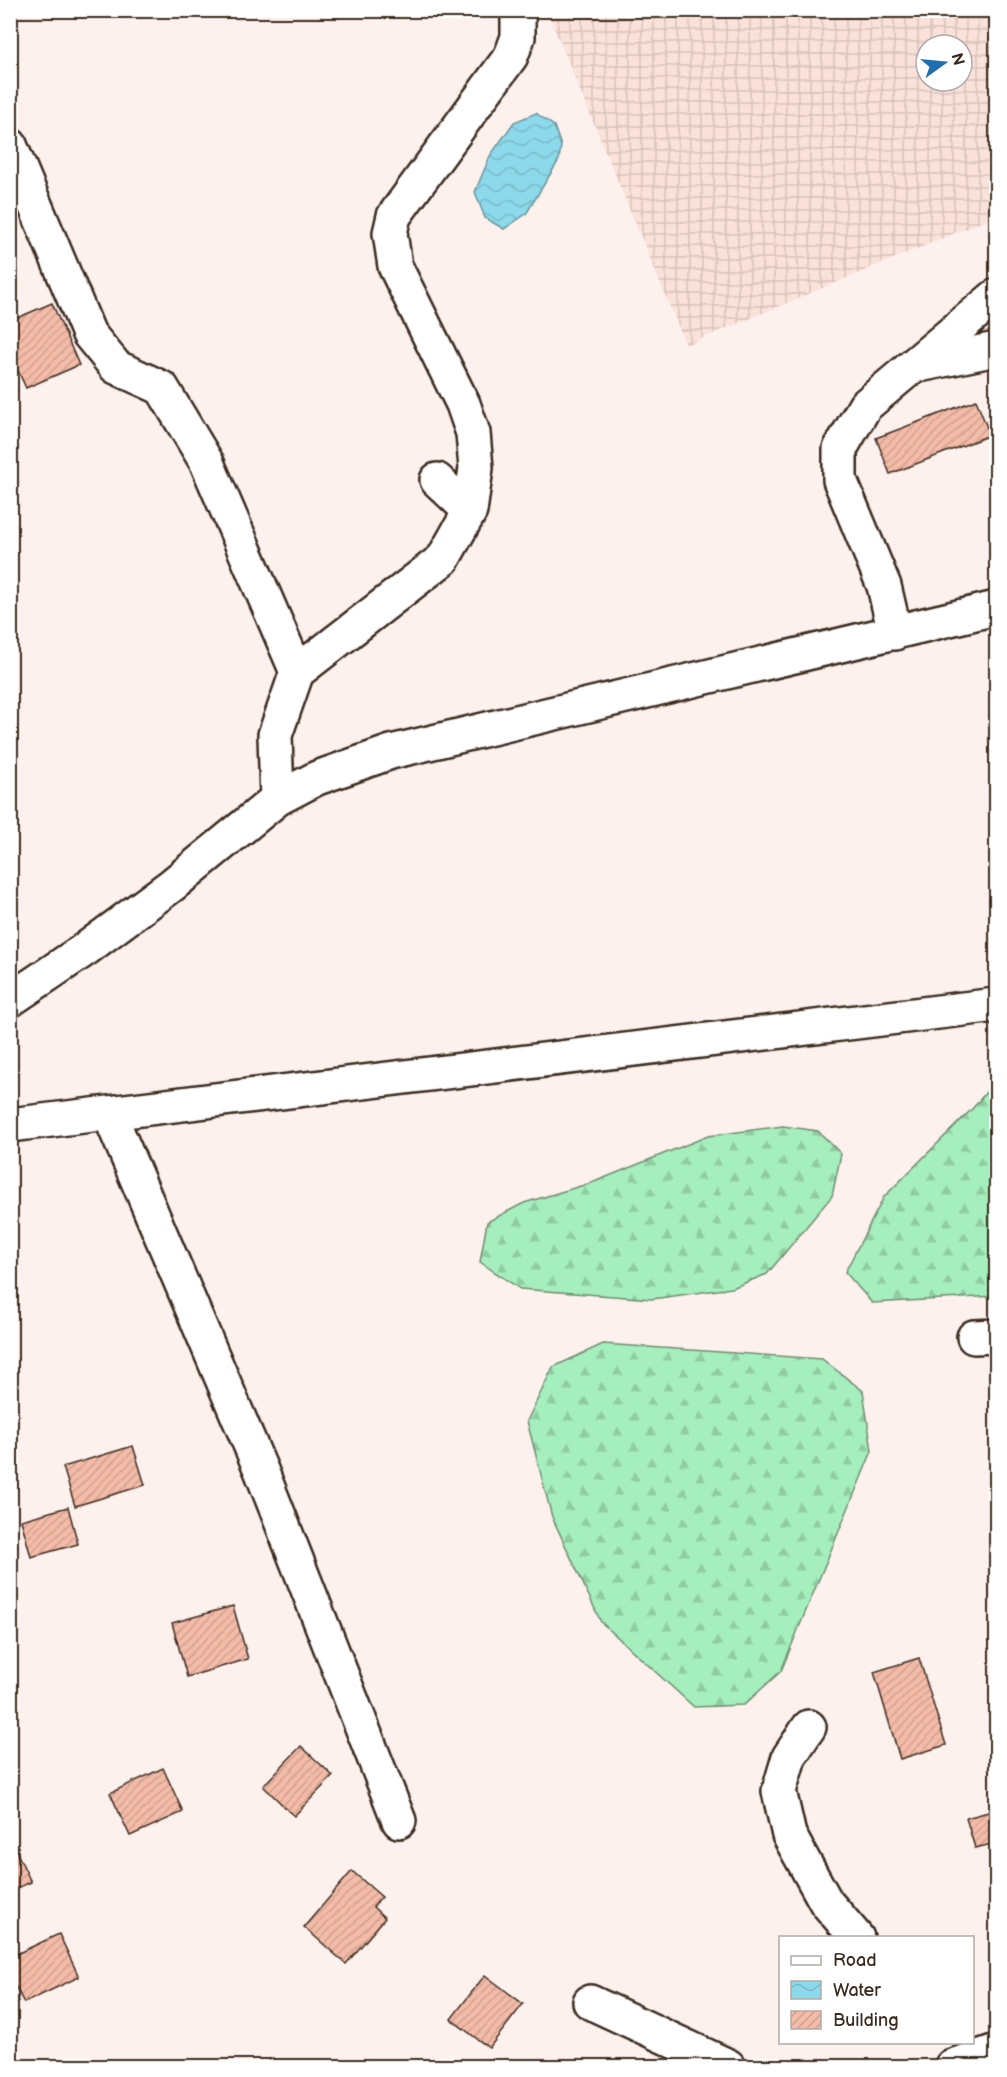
<svg xmlns="http://www.w3.org/2000/svg" width="1007" height="2077" viewBox="0 0 1007 2077" font-family="'Balsamiq Sans',sans-serif">
	<defs>
		<pattern id="industrial-grid" width="8" height="8" patternUnits="userSpaceOnUse" patternTransform="scale(1.5)"><rect width="8" height="8" fill="#fae1d9"/><path d="M0 4h8M4 0v8" fill="none" stroke="#d7c1ba"/></pattern>
		<pattern id="forest-firs" width="22" height="20" patternUnits="userSpaceOnUse" patternTransform="scale(1.5)"><rect width="22" height="20" fill="#a5eebd"/><path d="M5 1l3.5 6h-7zM16 11l3.5 6h-7z" fill="#8fcca2"/></pattern>
		<pattern id="water-waves" width="16" height="10" patternUnits="userSpaceOnUse" patternTransform="scale(1.5)"><rect width="16" height="10" fill="#8bd9ea"/><path d="M0 5q4-4 8 0t8 0" fill="none" stroke="#79bac8"/></pattern>
		<pattern id="building-hatch" width="6" height="6" patternUnits="userSpaceOnUse" patternTransform="scale(1.5)"><rect width="6" height="6" fill="#f3bba8"/><path d="M-1 1l2-2M0 6l6-6M5 7l2-2" fill="none" stroke="#d1a190"/></pattern>
	</defs>
	<rect width="100%" height="100%" fill="#fdf1ee"/>
	<filter id="ink" filterUnits="userSpaceOnUse"><feTurbulence type="fractalNoise" baseFrequency=".0167" numOctaves="2"/><feDisplacementMap in="SourceGraphic" scale="12" xChannelSelector="R" yChannelSelector="G"/><feConvolveMatrix kernelMatrix="1 2 1 2 8 2 1 2 1" color-interpolation-filters="sRGB"/></filter>
	<g filter="url(#ink)">
		<path fill="url(#industrial-grid)" fill-rule="evenodd" d="M547,11H996V216L686,345ZM926,45H962V81H926Z"/>
		<path fill="url(#forest-firs)" stroke="#708c6e" stroke-width="1.5" d="M996,1080V1296L872,1303L845,1272L884,1197L973,1108Z
			M783,1126L818,1131L841,1154L832,1196L767,1274L732,1288L652,1299L520,1289L480,1262L487,1222L524,1203L594,1182L708,1136Z
			M603,1344L822,1359L863,1391L872,1451L781,1671L744,1705L694,1707L601,1622L552,1517L527,1421L553,1367Z"/>
		<path fill="url(#water-waves)" stroke="#6b9398" stroke-width="1.5" d="M536,113L554,126L561,146L559,160L526,214L504,229L485,218L475,192L490,156L514,122Z"/>
		<path fill="url(#building-hatch)" stroke="#3b2a1e" stroke-width="1.5" d="M52,303L79,365L26,388L10,353V321Z
			M976,400L990,435L890,474L876,438Z
			M133,1446L145,1485L75,1506L63,1467Z
			M68,1507L78,1544L31,1557L21,1520Z
			M233,1606L248,1659L187,1677L172,1623Z
			M919,1658L946,1745L900,1759L874,1672Z
			M301,1746L333,1776L294,1816L263,1786Z
			M163,1768L183,1812L130,1836L110,1793Z
			M996,1810V1843L975,1848L966,1818Z
			M10,1838L31,1882L10,1891Z
			M352,1871L382,1897L373,1907L385,1918L346,1964L304,1927Z
			M59,1934L79,1977L24,2003L10,1976V1957Z
			M485,1975L523,2004L489,2048L451,2019Z"/>
		<g fill="none" stroke-linecap="round" stroke-linejoin="round">
			<g stroke="#3b2a1e" stroke-width="38">
				<path id="minor" d="M10,145L89,334L116,367L162,388L207,463L297,672
					M919,365L996,349
					M437,480L470,511
					M895,633L884,586L840,480V449L865,406L996,296
					M277,799L275,735L297,672L443,559L470,511L476,468L473,433L463,404L395,266L390,233L394,216L511,56L518,37V10
					M10,1000L87,948L172,885L277,799L317,778L391,752L996,608
					M109,1113L261,1470L399,1821
					M10,1125L996,1005
					M974,1337L996,1336
					M809,1727L789,1757L779,1791L789,1835L826,1902L857,1938
					M590,2002L728,2066
					M952,2066L996,2051"/>
			</g>
			<use href="#minor" stroke="#fff" stroke-width="33"/>
		</g>
	</g>
	<rect width="1007" height="2077" fill="none" stroke="#fff" stroke-width="36"/>
	<rect x="18" y="18" width="971" height="2041" fill="none" stroke="#3b2a1e" stroke-width="2" filter="url(#ink)"/>
	<rect x="779" y="1936" width="195" height="108" fill="#ffffff" stroke="#b1aaa5" stroke-width="1.5"/>
	<rect x="791" y="1956" width="30" height="9" fill="#ffffff" stroke="#b1aaa5" stroke-width="1.5"/>
	<text x="833" y="1966" font-size="18" fill="#3b2a1e">Road</text>
	<rect x="791" y="1981" width="30" height="18" fill="url(#water-waves)" stroke="#b1aaa5" stroke-width="1.5"/>
	<text x="833" y="1996" font-size="18" fill="#3b2a1e">Water</text>
	<rect x="791" y="2011" width="30" height="18" fill="url(#building-hatch)" stroke="#b1aaa5" stroke-width="1.5"/>
	<text x="833" y="2026" font-size="18" fill="#3b2a1e">Building</text>
	<g transform="translate(944 63) rotate(75)"><circle r="28" fill="#ffffff" stroke="#b1aaa5" stroke-width="1.5"/>
	<path d="M0-4.5L10 22L0 15L-10 22Z" fill="#1f6fb2"/>
	<text y="-9" font-size="16" font-weight="bold" text-anchor="middle" fill="#3b2a1e">N</text>
	</g>
</svg>
